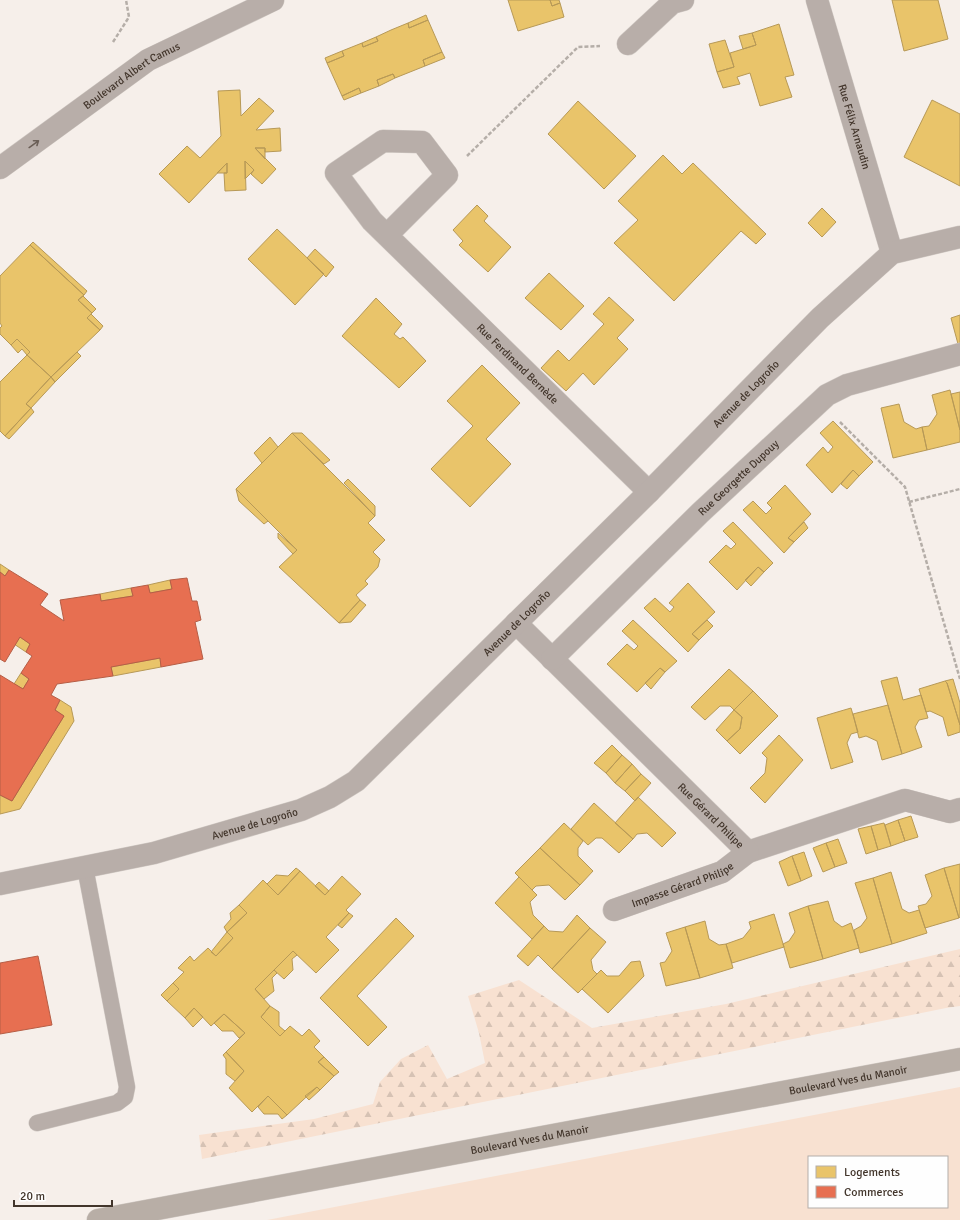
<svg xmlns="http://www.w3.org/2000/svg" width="960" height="1220" viewBox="0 0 960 1220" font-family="Signika,sans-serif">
	<defs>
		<pattern id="forest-firs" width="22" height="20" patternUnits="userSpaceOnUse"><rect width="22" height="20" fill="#f8e1d1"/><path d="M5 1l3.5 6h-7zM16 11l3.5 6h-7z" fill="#d6c2b4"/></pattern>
	</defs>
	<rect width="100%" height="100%" fill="#f6efea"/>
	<path fill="url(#forest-firs)" d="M960,949V1006L946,1008L202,1159L199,1135L314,1119L373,1104L380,1082L401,1059L428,1045L447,1079L485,1063L479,1033L468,996L519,980L592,1028L726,1004Z"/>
	<path fill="#f8e1d1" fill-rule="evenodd" d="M960,1087V1220H267ZM809,1157H947V1207H809Z"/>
	<path fill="#e9c46a" stroke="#b79957" d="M508,0H550L552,6L560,3L564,17L518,31Z
		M550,0H559L560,3L552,6Z
		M892,0H938L948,39L904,51Z
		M426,15L428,20L409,28L408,23Z
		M428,20L442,52L423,60L425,66L395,78L393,74L377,80L379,86L361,93L359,88L342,96L327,63L344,56L342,51L362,43L363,47L378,41L376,37L391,30L408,23L409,28Z
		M779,24L794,75L785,77L792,97L760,106L750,73L737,77L740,84L723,88L717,72L734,67L730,53L756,45L752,33Z
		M752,33L756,45L743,49L739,36Z
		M376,37L378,41L363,47L362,43Z
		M725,40L734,67L717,72L709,44Z
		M342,51L344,56L327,63L325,58Z
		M442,52L445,58L425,66L423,60Z
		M393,74L395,78L379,86L377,80Z
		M359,88L361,93L344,100L342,96Z
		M240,90L241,116L259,98L274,111L256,130L280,128L281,151L265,152V148H255L276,169L262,184L251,174L254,170L245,161L246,190L225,191L224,173H227V163L189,203L159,174L187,146L200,158L221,136L218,91Z
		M932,100L960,114V186L904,157Z
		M578,101L636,156L604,189L548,134Z
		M255,148H265V159Z
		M663,155L682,174L693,163L766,234L756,244L741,231L674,301L614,243L638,220L618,201Z
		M245,161L254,170L245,179Z
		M227,163V173H217Z
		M477,205L488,216L484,221L511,247L488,272L459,245L463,241L453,230Z
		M822,208L836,222L822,237L808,223Z
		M277,229L324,274L295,305L248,259Z
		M33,242L87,291L84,295L30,245Z
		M30,245L84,295L78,300L92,313L87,318L100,330L51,377L27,355L30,352L17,339L11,345L0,334V328L2,326L0,323V276Z
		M315,249L334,267L326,277L307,258Z
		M549,273L584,306L561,330L525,298Z
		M83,296L96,309L92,313L78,300Z
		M609,297L634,320L617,338L628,349L594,385L583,373L566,391L541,368L558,350L569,361L604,324L593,314Z
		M376,298L402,324L394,334L400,339L403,337L426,361L399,388L342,336Z
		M91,314L103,326L100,330L87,318Z
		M960,315V343L958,344L951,318Z
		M17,339L30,352L27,355L22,349L18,353L11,345Z
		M77,352L81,356L55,382L51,377Z
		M27,355L51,377L26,404L31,408L5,436L0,431V382Z
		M482,365L520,403L486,439L511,464L470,507L431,469L473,426L447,401Z
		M51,377L55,382L31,408L26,404Z
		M950,390L960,430V442L927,450L922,427L929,426L937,414L932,395Z
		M960,392V430L951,394Z
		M899,404L904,422L916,429L922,427L927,450L893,458L881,408Z
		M31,408L34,412L9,439L5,436Z
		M833,421L873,462L859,476L853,470L832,493L806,465L823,447L828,453L833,447L820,433Z
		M292,433L375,516L368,523L385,540L373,552L380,559L378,567L365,581L368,584L356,595L360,600L339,623L279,567L297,550L236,489Z
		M292,433H302L330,460L324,464Z
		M270,437L278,447L262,463L254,453Z
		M853,470L859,476L847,489L841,484Z
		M348,479L375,506V516L344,483Z
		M785,485L811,514L788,538L794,542L784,553L743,510L753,501L766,514L772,508L767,503Z
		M236,489L268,521L264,524L239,501Z
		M733,522L773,563L764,572L758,567L737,590L709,562L726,545L731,549L736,544L723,531Z
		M804,522L808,528L794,542L788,538Z
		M278,533L297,550L293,554L278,538Z
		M0,564L9,570L5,576L0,572Z
		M758,567L764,572L751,586L745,580Z
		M170,580L172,589L150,593L148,585Z
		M688,583L715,612L692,634L699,640L688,652L644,608L655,598L670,612L674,607L669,603Z
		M131,588L133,596L101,601L100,594Z
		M360,600L366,605L351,622L339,623Z
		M633,620L677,661L665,672L660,668L637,692L607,664L627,644L634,650L638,646L622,631Z
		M707,620L713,626L699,640L692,634Z
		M20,637L30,644L26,652L14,644Z
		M160,658L161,667L113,676L111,667Z
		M660,668L665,672L651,689L645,683Z
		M729,669L753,691L734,710L730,706H720L705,720L691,707Z
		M21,673L29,679L23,689L14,684Z
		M897,677L903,700L921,695L928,718L919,720L915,727L922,747L902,754L881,681Z
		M953,679L960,703V725L947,683L945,681Z
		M945,681L947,683L960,725V732L948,736L943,717L930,711L926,712L919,689Z
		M753,691L778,716L740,754L727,741L740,729L742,717L734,710Z
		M60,700L71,707L74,721L20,809L0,814V795L12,801L64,716L55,710Z
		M888,705L902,754L882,760L877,741L866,736L859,738L853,714Z
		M851,708L858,732L851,734L847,743L853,762L831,769L817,718Z
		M734,710L742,717L740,729L727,741L716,730Z
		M779,735L803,760L765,803L750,788L765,773L767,758L762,753Z
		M612,745L622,755L606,773L594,763Z
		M622,755L632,764L615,783L606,773Z
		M632,764L641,774L625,791L615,783Z
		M641,774L651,783L635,801L625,791Z
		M638,797L676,833L662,847L647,833L637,834L633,839L615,823Z
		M594,803L633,839L619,853L602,838H596L588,845L571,829Z
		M911,816L918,837L905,841L898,820Z
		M898,820L905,841L891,846L885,825Z
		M564,823L583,841L578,848V856L593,871L580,885L540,848Z
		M884,823L891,846L878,850L871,826Z
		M871,826L878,850L866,854L858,829Z
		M838,839L847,863L835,867L826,843Z
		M826,843L835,867L823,872L813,848Z
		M540,848L580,885L565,900L549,885L536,886L532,890L515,873Z
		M804,852L812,876L801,881L792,856Z
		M792,856L801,881L788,886L779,862Z
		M960,864V917L959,918L944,868Z
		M296,868L300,871L278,895L267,884L276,875L288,876Z
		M944,868L959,918L925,928L918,906L926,904L932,896L925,875Z
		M300,871L325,895L342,876L361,894L346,910L349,913L326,937L339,950L316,973L293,951L255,989L270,1006L261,1017L280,1036L290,1026L302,1036L309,1029L320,1041L314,1047L324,1057L318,1062L334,1076L320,1090L317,1087L287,1115L268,1096L252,1112L229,1088L244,1071L226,1052L245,1033L224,1014L211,1026L194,1008L185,1018L167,1001L179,989L173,983L184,972L178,968L190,956L194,961L208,948L216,956L233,938L227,932L247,913L239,905L263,880L278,895Z
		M891,872L902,909L909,913L919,910L927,933L892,944L873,878Z
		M519,877L537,895L530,902L533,915L544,926L532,939L495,903Z
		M873,878L892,944L860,953L854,930L861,926L867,918L855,883Z
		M319,882L329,891L325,895L315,886Z
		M828,901L834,921L842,927L851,923L859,948L823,959L808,906Z
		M239,905L247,913L227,932L224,927L231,919L230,913Z
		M808,906L823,959L790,968L783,944L789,941L795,932L789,913Z
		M349,913L353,916L342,928L338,925Z
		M774,914L784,947L732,963L726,944L743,938L751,928L749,922Z
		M577,915L590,928L552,969L538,955L528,966L517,956L544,926L549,931L563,932Z
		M396,918L414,936L357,996L387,1027L368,1046L320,998Z
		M705,921L709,939L719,945L726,944L733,968L700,978L685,927Z
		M685,927L700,978L666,986L660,963L665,962L672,951L666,933Z
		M590,928L606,942L591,960L593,970L597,974L578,993L552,969Z
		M227,932L233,938L216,956L211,952Z
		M293,951L297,955L292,959L293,970L284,979L274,970Z
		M640,961L644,976L608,1013L582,989L601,970L607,976H619L631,962Z
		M274,970L277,973L272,978L274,991L264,999L255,989Z
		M173,983L179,989L167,1001L161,995Z
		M270,1006L279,1012V1026L285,1031L280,1036L261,1017Z
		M194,1008L203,1017L193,1027L185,1018Z
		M224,1014L245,1033L239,1038L233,1031H222L214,1023Z
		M226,1052L244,1071L235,1081L226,1074V1059L223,1055Z
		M324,1057L339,1072L334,1076L318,1062Z
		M317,1087L320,1090L309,1100L305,1096Z
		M268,1096L287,1115L282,1119L278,1114H264L258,1107Z"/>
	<path fill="#e76f51" stroke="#b65e46" d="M9,570L48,594L40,605L64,621L60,600L100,594L101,601L133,596L131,588L148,585L150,593L172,589L170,580L187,578L192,601H197L201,620L195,622L203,659L161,667L160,658L111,667L113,676L57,684L51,695L60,700L55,710L64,716L12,801L0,795V675L23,689L29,679L21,673L32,656L26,652L30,644L20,637L5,662L0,659V572L5,576Z
		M38,956L52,1025L0,1034V963Z"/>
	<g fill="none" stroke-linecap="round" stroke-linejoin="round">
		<g stroke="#d1cac5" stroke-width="17">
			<path id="service" d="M37,1123L117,1103L125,1097L127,1087L85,867"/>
		</g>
		<g stroke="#d1cac5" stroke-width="23">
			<g id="minor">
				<path id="s1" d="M817,0L892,253"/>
				<path d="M628,44L672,3L683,0"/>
				<path id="s2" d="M0,168L148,60L273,0"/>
				<path id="s3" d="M387,235L447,175L422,142L383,141L336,173L372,221L649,492"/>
				<path id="s4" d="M516,623L748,852L905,800L950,812L960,809"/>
				<path id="s5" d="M552,659L700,513L827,395L847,385L960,354"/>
				<path id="s6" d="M0,884L154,853L301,810L330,797L356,781L649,492L820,318L892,253L960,237"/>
				<path id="s7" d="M614,910L722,872L748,852"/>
			</g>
		</g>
		<g stroke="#d1cac5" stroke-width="23">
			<g id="secondary">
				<path id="s8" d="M98,1220L960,1059"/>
			</g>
		</g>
		<path stroke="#b5aea8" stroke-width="2.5" stroke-dasharray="4 2" stroke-linecap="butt" d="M113,42L129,17L126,0
			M467,156L578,47L600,46
			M840,422L905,487L960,679
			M909,502L960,489"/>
		<use href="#service" stroke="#b8aea9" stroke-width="16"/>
		<use href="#minor" stroke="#b8aea9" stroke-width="22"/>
		<use href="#secondary" stroke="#b8aea6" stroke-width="22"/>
	</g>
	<defs><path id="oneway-shaft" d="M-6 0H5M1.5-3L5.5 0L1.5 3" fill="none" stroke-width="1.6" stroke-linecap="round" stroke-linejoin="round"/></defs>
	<use stroke="#6b5f57" href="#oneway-shaft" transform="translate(34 144) rotate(-36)"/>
	<g text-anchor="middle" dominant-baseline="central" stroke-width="4" stroke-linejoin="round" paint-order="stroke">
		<g font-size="11" fill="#42352b" stroke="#fefefe">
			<text stroke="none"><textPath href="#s2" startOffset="161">Boulevard Albert Camus</textPath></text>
			<text stroke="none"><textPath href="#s1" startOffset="132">Rue Félix Arnaudin</textPath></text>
			<text stroke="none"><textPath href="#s3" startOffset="486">Rue Ferdinand Bernède</textPath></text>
			<text stroke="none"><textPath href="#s6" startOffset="922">Avenue de Logroño</textPath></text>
			<text stroke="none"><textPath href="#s5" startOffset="260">Rue Georgette Dupouy</textPath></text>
			<text stroke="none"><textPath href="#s6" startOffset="598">Avenue de Logroño</textPath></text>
			<text stroke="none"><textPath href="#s4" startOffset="274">Rue Gérard Philipe</textPath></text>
			<text stroke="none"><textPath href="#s6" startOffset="262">Avenue de Logroño</textPath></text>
			<text stroke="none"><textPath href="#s7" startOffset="73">Impasse Gérard Philipe</textPath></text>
			<text stroke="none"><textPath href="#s8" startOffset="763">Boulevard Yves du Manoir</textPath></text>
			<text stroke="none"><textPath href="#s8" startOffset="439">Boulevard Yves du Manoir</textPath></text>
		</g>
	</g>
	<rect x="808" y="1156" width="140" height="52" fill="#fefefe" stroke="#b3aeaa"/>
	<rect x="816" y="1166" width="20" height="12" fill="#e9c46a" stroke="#b3aeaa"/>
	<text x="844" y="1176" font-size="12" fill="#42352b">Logements</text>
	<rect x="816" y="1186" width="20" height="12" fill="#e76f51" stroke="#b3aeaa"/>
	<text x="844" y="1196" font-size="12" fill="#42352b">Commerces</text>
	<path d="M14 1200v6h98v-6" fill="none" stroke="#42352b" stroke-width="2"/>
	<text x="20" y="1200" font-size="12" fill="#42352b" stroke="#fefefe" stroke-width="3" paint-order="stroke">20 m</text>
</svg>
